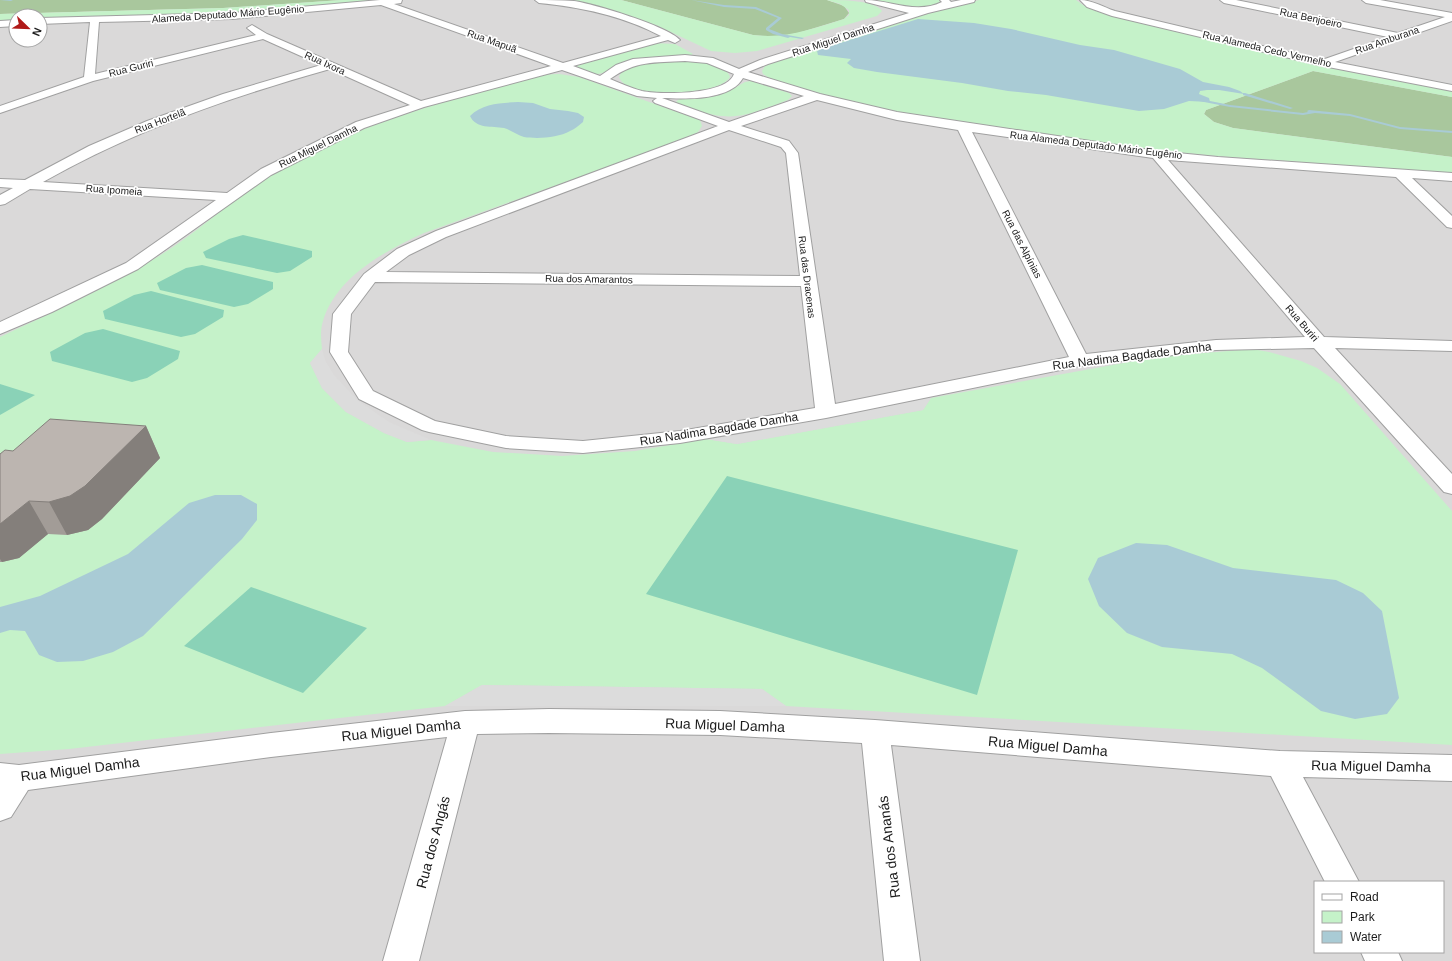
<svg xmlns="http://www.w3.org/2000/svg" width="1452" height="961" viewBox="0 0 1452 961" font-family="Arial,sans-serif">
	<rect width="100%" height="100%" fill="#ece9e3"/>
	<path fill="#dad9d9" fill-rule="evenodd" d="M342,0H621L636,4L835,2L827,0H1452V97L1431,94L1204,114L1452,157V961H0V14L158,10ZM16,16H40V40H16ZM1315,882H1443V952H1315Z"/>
	<path fill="#a9c79d" d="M0,0H342L223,8L0,14Z
		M621,0H827L844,6L849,13L844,19L798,33L776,37L753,35Z
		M1313,71L1452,97V157L1233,128L1214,122L1204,114L1206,110Z"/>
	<path fill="#c5f2c9" d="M342,0H398L215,15L40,20V16H16V21L0,22V14L223,8Z
		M553,0H621L753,35C786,39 812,29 844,19L849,15V10L840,4L827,0C841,0 875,0 882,11L877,16L757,51L735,53L711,51L656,25L599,8Z
		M877,0H939L940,2C934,10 904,9 895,6C889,5 883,2 877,0Z
		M979,0H1076L1083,5L1103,13L1350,72L1452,91V97L1313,71L1206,110L1204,114L1214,122L1233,128L1452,157V173L1217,156L1126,147L902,113L829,96L771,79L763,74L762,71L765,66L774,62L920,16Z
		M653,43L675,44L693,54L689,56C667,56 644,56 623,62C614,65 607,73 598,74C591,74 582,71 577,67L579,64Z
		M679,60C692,61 726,62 730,77C718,97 627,101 619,77C624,61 665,61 679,60Z
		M559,74L579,77L700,120L702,126L698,132L687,138L424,233C385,251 336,277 323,321C320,330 321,340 322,349L310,363L322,388L346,412L384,433L407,442L431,440L493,452L562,456L635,451L706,439L737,444L923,410L931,398L1157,357L1252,349L1269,352L1301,361L1317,368L1340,384L1452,511V745L786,706L762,689L482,685L445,706L69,749L0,754V337C55,311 107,288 159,256C200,231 233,198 273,173C337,134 408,112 480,92C506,84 532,74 559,74Z
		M751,81L789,93L792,96L788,100C753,113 736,123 698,111C691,108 682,107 675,103L679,99L717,94L733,89L745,82Z"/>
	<path fill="#8ad2b7" d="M243,235L312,251V257L290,271L277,273L206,258L203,252L229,239Z
		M202,265L273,282V289L248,304L234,307L160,290L157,283L186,268Z
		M151,291L224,310L223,317L195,334L181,337L105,319L103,311L134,295Z
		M103,329L180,351L178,359L147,378L132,382L52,361L50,352L85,333Z
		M0,384L35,395L0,415Z
		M727,476L1018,550L977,695L646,594Z
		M251,587L367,628L303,693L184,646Z"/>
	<path fill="#dcdcdc" d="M322,349L326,362L334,375L357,400L389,422L431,440L407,442L384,433L346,412L322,388L310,363Z
		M931,398L923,410L737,444L706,439Z
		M482,685L762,689L786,706H445Z"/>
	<path fill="#a9cbd5" d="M918,19L974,23L1011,29L1080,45L1114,50L1180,69L1203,82L1229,87L1240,91L1244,94L1219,90H1207L1200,91L1199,94L1209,98L1210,102L1189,101L1164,109L1139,111L1046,95L1008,91L962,83L877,72L854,68L847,63L851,59L818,55L817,51L824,48Z
		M518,102L533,103L550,109L568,111L578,113L584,117L583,122C579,125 575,129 570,131C558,138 537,139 524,137C517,135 511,130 504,128C492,126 476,129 470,116C483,103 501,103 518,102Z
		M215,495H241L257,504V520L242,539L143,636L113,652L83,661L57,662L39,655L25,631L10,630L0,633V607L40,596L128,554L189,503Z
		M1136,543L1167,545L1233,568L1336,580L1363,593L1382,611L1399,698L1387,714L1355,719L1321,711L1262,668L1232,654L1162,647L1127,633L1099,606L1088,579L1098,558Z"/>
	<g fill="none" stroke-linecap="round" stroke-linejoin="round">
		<path fill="#a9cbd5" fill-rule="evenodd" d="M0,0H13L11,1Z
			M691,0L724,5L756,7L782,18L769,29L782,34L804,38L802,39L790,37L788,38L773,34L766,30V28L778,18L755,9L724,7Z
			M1243,93H1245L1293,108L1290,109L1243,95Z
			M1200,99L1230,105L1303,113L1308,112L1307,111L1309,110L1350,114L1400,127L1452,131V133L1400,129L1350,116L1315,113L1303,115L1230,107L1199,101Z"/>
		<g stroke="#a0a0a0" stroke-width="2">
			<path id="minor" d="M380,0H402L401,3L394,4L563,63L661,36C623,16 581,7 539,3L535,0C548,0 561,0 574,1C594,4 668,26 680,40L675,43L668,40L573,66L600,76L616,65L633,59L685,55L713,58L739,69L760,60L909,13L866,2L865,0C891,0 916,15 942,2L940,0H949L951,2L961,0H975L974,2L928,13L768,64L748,72L820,94L897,112L1157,151L1218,157L1452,173V181L1412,178L1452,216V228L1447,227L1396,177L1168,160L1324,337L1452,341V351L1335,348L1452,474V494L1444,492L1314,348L1216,350L1080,366L826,418L680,443L583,453L506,448L429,432L422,430L359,399L330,352L333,314L364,274L397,249L436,231L718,126L655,103L653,101L657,98L637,96L562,70L424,107L364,128L271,175L138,269L52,312L0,334V322L126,263L216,200L30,189L5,204L0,205V195L13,188L0,187V179L25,180L89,146L147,121L223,94L321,65L263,39L93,81L0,113V106L84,77L90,22L40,24V18L232,13ZM381,5L551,66L421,101L267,34L252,25L247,28L256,35L95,74L99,22L232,19ZM685,61L707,63L734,74C727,95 661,95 642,91C631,88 620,83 610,79C637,60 653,63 685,61ZM330,69L410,105L356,122L261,169L227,193L43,182C134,130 231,97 330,69ZM743,78L804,96L729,122L662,98C685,99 730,101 743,78ZM817,100L897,120L958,130L1069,357L835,404L798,153L789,141L741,126ZM729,130L781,147L786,153L800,276L386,272L409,255L446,237ZM972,132L1153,158L1305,337L1216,340L1086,354ZM375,282L801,286L815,408L680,431L583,441L506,436L435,421L373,391L348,352L351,314Z
				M1080,0C1092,0 1103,7 1115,11L1322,60L1388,37L1224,3L1220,0H1236L1398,33L1445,17L1366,3L1362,0H1380L1452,13V21L1335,62L1452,85V91L1323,66L1112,16L1087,7Z
				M16,20V26L0,27V21Z
				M549,709L720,711L875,720L1280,751L1452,755V781L1303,777L1359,882H1325L1271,776L891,745L920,961H884L862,743L720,735L549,733L477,734L419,961H383L447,737L271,757L28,790L11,817L0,821V763L19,765L271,733L465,711Z
				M1361,952H1398L1402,961H1365Z"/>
		</g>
		<use href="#minor" fill="#fff" fill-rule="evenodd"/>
	</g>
	<path fill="#a29c97" d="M146,426L160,458L102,519L88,530L67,535L48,534L19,558L2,562H0V454Z"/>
	<path fill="#847f7b" d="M146,426L160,458L102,519L88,530L67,535L49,502Z
		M29,501L48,534L19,558L2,562L0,559V524Z"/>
	<path fill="#bcb5b0" stroke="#847f7b" d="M50,419L146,426L85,486L70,496L49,502L29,501L0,524V454L5,450L13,451Z"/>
	<g text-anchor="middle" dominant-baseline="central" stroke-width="3.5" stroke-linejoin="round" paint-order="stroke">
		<g font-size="10" fill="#1c1c1c" stroke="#fff">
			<text transform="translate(228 14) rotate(-4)">Alameda Deputado Mário Eugênio</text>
			<text transform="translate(1311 18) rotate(12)">Rua Benjoeiro</text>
			<text transform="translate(833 40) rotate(-18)">Rua Miguel Damha</text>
			<text transform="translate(1387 40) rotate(-19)">Rua Amburana</text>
			<text transform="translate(492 41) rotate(19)">Rua Mapuã</text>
			<text transform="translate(1267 49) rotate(13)">Rua Alameda Cedo Vermelho</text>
			<text transform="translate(325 63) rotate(24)">Rua Ixora</text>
			<text transform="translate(131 68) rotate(-14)">Rua Guriri</text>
			<text transform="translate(160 121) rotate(-21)">Rua Hortelã</text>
			<text transform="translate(1096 145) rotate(7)">Rua Alameda Deputado Mário Eugênio</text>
			<text transform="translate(318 146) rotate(-26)">Rua Miguel Damha</text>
			<text transform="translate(114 190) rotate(4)">Rua Ipomeia</text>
			<text transform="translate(1022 244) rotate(63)">Rua das Alpínias</text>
			<text transform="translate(807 277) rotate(83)">Rua das Dracenas</text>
			<text transform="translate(589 279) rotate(1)">Rua dos Amarantos</text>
			<text transform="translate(1302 323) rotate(49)">Rua Buriri</text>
		</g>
		<g font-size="12" fill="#1c1c1c" stroke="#fff">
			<text transform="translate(1132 356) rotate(-7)">Rua Nadima Bagdade Damha</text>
			<text transform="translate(719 429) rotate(-9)">Rua Nadima Bagdade Damha</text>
		</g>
		<g font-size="14" fill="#1c1c1c" stroke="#fff">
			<text transform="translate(725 725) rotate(2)">Rua Miguel Damha</text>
			<text transform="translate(401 730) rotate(-6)">Rua Miguel Damha</text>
			<text transform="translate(1048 746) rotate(5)">Rua Miguel Damha</text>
			<text transform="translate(1371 766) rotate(1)">Rua Miguel Damha</text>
			<text transform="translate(80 769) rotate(-7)">Rua Miguel Damha</text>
			<text transform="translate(433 842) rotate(-75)">Rua dos Angás</text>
			<text transform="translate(889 847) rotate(-97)">Rua dos Ananás</text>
		</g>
	</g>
	<rect x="1314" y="881" width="130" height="72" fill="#ffffff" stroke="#a4a4a4"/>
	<rect x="1322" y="894" width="20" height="6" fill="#ffffff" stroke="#a4a4a4"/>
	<text x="1350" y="901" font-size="12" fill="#1c1c1c">Road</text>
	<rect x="1322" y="911" width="20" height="12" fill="#c5f2c9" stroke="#a4a4a4"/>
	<text x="1350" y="921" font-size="12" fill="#1c1c1c">Park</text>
	<rect x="1322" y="931" width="20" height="12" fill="#a9cbd5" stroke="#a4a4a4"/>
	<text x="1350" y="941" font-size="12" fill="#1c1c1c">Water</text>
	<g transform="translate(28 28) rotate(113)"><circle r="19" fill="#ffffff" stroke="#a4a4a4"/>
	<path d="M0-3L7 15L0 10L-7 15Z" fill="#b01918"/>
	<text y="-6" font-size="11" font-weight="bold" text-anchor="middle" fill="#1c1c1c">N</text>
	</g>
</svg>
